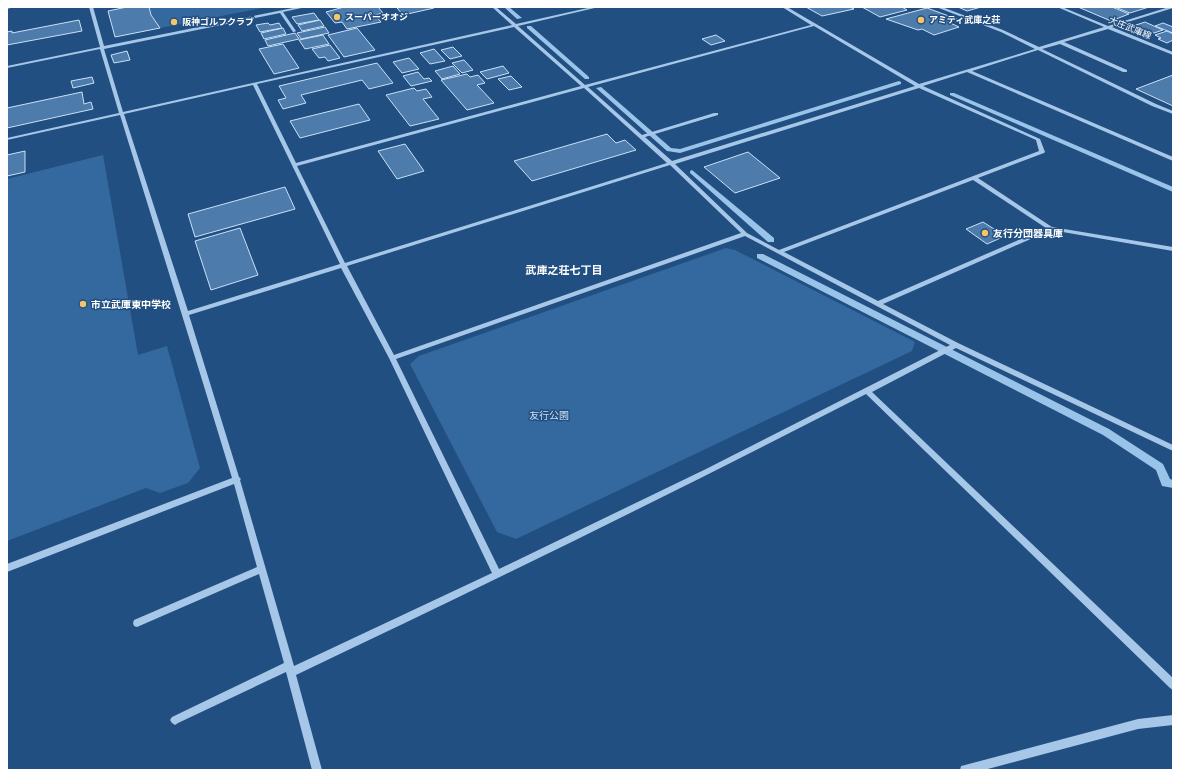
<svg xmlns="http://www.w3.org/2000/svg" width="1180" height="777" font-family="Raleway,'Noto Sans JP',sans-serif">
<rect width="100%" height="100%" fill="#214f81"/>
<!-- green -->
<path fill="#34699f" d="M149 7H267L160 28 151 15Z
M103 155 138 355 167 346 200 468 188 483 160 493 146 488 7 541V179Z
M726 248 735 250 915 342 912 351 516 539 497 532 410 364 419 356Z"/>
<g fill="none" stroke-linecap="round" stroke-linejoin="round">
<!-- stream -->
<path fill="#9ac3e9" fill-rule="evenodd" d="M504 7H509L522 18 517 19Z
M527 26H531L589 77V79H585L527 28Z
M899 81 901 82V84L680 153 667 151 596 88 601 87 671 148 680 149Z
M950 93H954L1173 187V192L950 95Z
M692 170 774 238V242H768L690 173V171Z
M757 254H763L1109 429 1163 464 1170 479 1173 480V488L1162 486 1156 470 1103 435 757 258Z"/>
</g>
<!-- building -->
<path fill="#4d7bac" stroke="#cae0f6" d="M149 7 151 15 160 28 115 37 108 11 127 7Z
M344 7H378L383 13 375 15 381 22 347 29 342 22 335 23 326 12Z
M403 7H433L434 8 403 15 397 8Z
M806 7H850L854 9 822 16Z
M862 7H902L907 10 880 17Z
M958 7H981L967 11Z
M1078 7H1112L1129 14 1111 21Z
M1115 7H1149L1130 13Z
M927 8 957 19 948 22 959 27 934 35 922 29 918 30 886 19Z
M314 13 319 20 297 24 292 17Z
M79 20 82 31 7 45V32L12 31V33Z
M320 20 324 26 302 31 298 25Z
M1145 22 1163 30 1154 33 1150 31 1144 33 1130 27Z
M268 23 270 25 279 23 282 28 260 32 256 25Z
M1163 23 1173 27V33L1155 26Z
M325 27 329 33 301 39 297 33Z
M283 28 286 34 264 39 261 33Z
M357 28 375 50 344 57 328 35Z
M1167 31 1173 34V40L1167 43 1158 39 1161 38 1155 35Z
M295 33 299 39 268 46 265 40Z
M323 35 329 44 305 49 299 40Z
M716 35 725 41 711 45 702 39Z
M283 44 299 68 274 74 259 49Z
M330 45 340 58 328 61 325 57 319 58 312 49Z
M453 47 462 56 450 59 441 50Z
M434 49 445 61 430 64 420 53Z
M127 51 130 60 114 63 111 55Z
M409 58 419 69 402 73 393 62Z
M464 60 473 70 462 73 452 63Z
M377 63 393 83 369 89 362 80 301 95 306 103 283 109 278 100 286 98 279 86Z
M453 66 460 74 442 79 435 71Z
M503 66 509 73 487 79 480 72Z
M418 72 424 79 429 78 432 81 411 86 403 76Z
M467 74 470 77 478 75 485 83 477 85 494 103 467 110 441 80Z
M1173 75V106L1136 89Z
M511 76 522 87 509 90 498 79Z
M92 77 94 83 73 88 71 81Z
M414 88 417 91 426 89 432 97 423 99 439 119 410 126 386 95Z
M82 92 84 104 91 102 93 109 7 128V108Z
M359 104 370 120 300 138 290 121Z
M607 134 616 143 625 140 636 150 532 181 514 161Z
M405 144 424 171 397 179 378 151Z
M25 151V172L7 176V155Z
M748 152 780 178 735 193 704 167Z
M285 187 295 209 195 237 188 214Z
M983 222 1005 236 987 244 966 229Z
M240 228 258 275 211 290 195 241Z"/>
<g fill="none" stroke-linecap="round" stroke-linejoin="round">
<!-- minor -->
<path fill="#a6c7e8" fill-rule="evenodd" d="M7 7H14L7 9Z
M89 7H93L104 46 298 7H306L283 12 296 31 294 32H293L280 13 104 49 123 112 512 25 492 7H496L516 24 592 7H599L518 26 585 85 811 25 782 7H787L919 84 1035 49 1001 32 936 7H942L1003 30 1039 47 1104 27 1057 7H1062L1108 26 1169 7H1173V8L1112 27 1173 52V55L1108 29 1064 42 1127 70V72H1123L1060 44 1042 49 1156 104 1173 111V114L1152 106 1038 50 972 71 1173 157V161L967 72 923 86 1040 139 1045 152 1044 153 978 178 1052 227 1173 247V251L1051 230 883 304 958 343 1173 445V451L956 348 872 392 1173 678V690L1170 688 866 394C677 491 488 584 296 675L322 770H312L286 672 178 723 175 725 172 723 170 720 172 717 284 663 259 574 137 627 134 626 133 623 134 620 257 567 234 484 7 572V564L232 478 199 370 120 115 7 140V138L119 113 100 49 7 68V66L100 47ZM814 26 915 86 672 161 645 137 718 115V113H714L642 135 588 87ZM514 27 581 86 296 163 257 84ZM253 85 340 264 188 311 124 114ZM584 88 667 163 345 263 297 166ZM919 88 1036 140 1039 151 779 250 747 233 675 164ZM670 165 741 233 394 355 347 266ZM973 180 1046 228 878 301 784 252ZM745 236 950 345 706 469 499 569 396 359ZM341 268 389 358 492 573 294 666 240 480 241 479 239 477 189 315Z
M1173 715V725L1138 729 984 770H960L961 766 965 765 1138 719Z"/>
</g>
<!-- markers -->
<g fill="#f5c567" stroke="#214f81" stroke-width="1.5">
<circle cx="337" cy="17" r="4"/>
<circle cx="921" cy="20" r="4"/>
<circle cx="174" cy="22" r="4"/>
<circle cx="985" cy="233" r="4"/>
<circle cx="83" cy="304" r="4"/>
</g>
<g text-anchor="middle" stroke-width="3" stroke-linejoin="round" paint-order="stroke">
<!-- far-poi labels -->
<g font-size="9" font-weight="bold" fill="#fff" stroke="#214f81" text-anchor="start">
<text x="345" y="20">スーパーオオジ</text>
<text x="929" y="23">アミティ武庫之荘</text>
<text x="182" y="25">阪神ゴルフクラブ</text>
</g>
<!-- far-street labels -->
<g font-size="9" fill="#fff" stroke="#214f81">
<text transform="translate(1130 28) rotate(22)" y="3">大庄武庫線</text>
</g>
<!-- poi labels -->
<g font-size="10" font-weight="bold" fill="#fff" stroke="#214f81" text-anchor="start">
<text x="993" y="237">友行分団器具庫</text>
<text x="91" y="308">市立武庫東中学校</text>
</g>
<!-- park labels -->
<g font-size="10" fill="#cae0f6" stroke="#214f81">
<text x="549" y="419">友行公園</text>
</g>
<!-- neighbourhood labels -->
<g font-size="11" font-weight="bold" fill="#fff" stroke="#214f81">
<text x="564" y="274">武庫之荘七丁目</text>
</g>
</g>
<!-- border -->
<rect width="1180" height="777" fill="none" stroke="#ffffff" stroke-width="16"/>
</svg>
